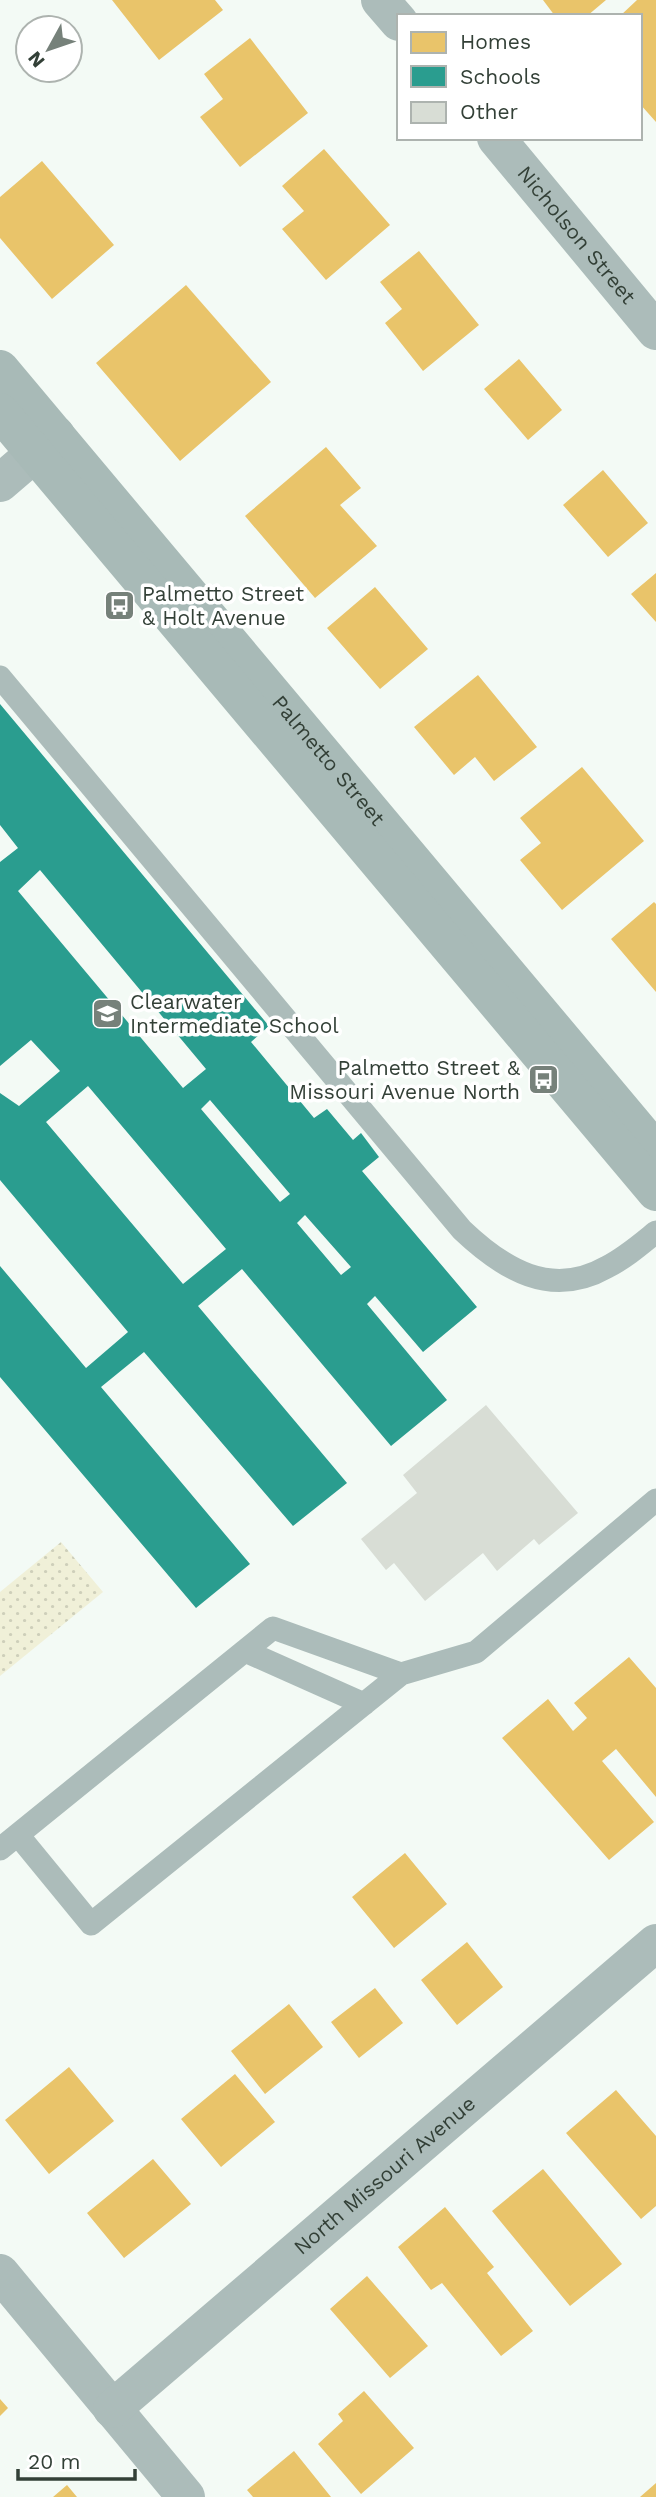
<svg xmlns="http://www.w3.org/2000/svg" width="656" height="2497" font-family="'Work Sans',sans-serif">
<defs>
<pattern id="grass-dots" width="8" height="8" patternUnits="userSpaceOnUse" patternTransform="scale(1.75)"><rect width="8" height="8" fill="#f0f0d8"/><path d="M2 2h.1M6 6h.1" fill="none" stroke="#cecfba" stroke-width="1.8" stroke-linecap="round"/></pattern>
</defs>
<rect width="100%" height="100%" fill="#f3faf5"/>
<!-- grass -->
<path fill="url(#grass-dots)" d="M61 1542 103 1592 0 1676V1592Z"/>
<!-- homes -->
<path fill="#e9c46a" d="M112 0H215L223 10 159 60Z
M543 0H606L587 16H555Z
M637 0H656V122L640 104V16H620Z
M250 38 308 113 240 167 200 117 223 99 204 74Z
M324 149 390 225 326 280 282 229 304 211 282 186Z
M42 161 114 245 52 299 0 238V197Z
M419 251 479 325 423 371 385 323 402 309 380 282Z
M186 285 271 382 180 461 96 363Z
M519 359 562 410 528 440 484 389Z
M326 447 361 488 340 505 377 546 315 598 245 516Z
M603 470 648 523 608 557 563 505Z
M656 573V622L631 594Z
M375 587 428 649 380 689 327 628Z
M478 675 537 747 494 781 475 757 454 775 414 727Z
M582 767 644 841 562 910 520 860 541 843 520 818Z
M654 902 656 904V992L611 939Z
M629 1657 656 1688V1797L616 1749 602 1761 654 1822 609 1860 502 1738 548 1699 573 1731 587 1718 574 1703Z
M405 1853 447 1904 394 1948 352 1897Z
M467 1942 503 1987 457 2025 421 1980Z
M375 1988 403 2023 359 2058 331 2022Z
M289 2004 323 2047 265 2094 231 2051Z
M69 2067 114 2121 49 2174 5 2120Z
M235 2074 275 2122 221 2167 181 2119Z
M616 2090 656 2136V2206L641 2219 566 2133Z
M153 2159 191 2204 124 2258 87 2213Z
M543 2169 622 2264 570 2306 492 2211Z
M445 2207 494 2267 487 2273 533 2331 501 2356 442 2283 431 2290 398 2247Z
M367 2276 428 2346 390 2378 330 2309Z
M364 2391 414 2448 361 2494 318 2444 343 2421 338 2414Z
M0 2399 8 2408 0 2416Z
M294 2451 331 2497H253L247 2490Z
M656 2483V2497H640Z
M67 2485 77 2497H53Z"/>
<!-- schools -->
<path fill="#2a9d8f" fill-rule="evenodd" d="M0 704 269 1026 251 1042 314 1118 327 1109 353 1140 361 1133 379 1157 362 1171 477 1307 423 1352 375 1296 367 1304 447 1400 391 1446 242 1269 198 1306 347 1483 293 1526 144 1352 101 1387 250 1564 196 1608 0 1377V1266L86 1368 128 1332 0 1180V1093L19 1106 60 1071 31 1040 0 1066V862L18 848 0 825ZM40 870 206 1069 183 1088 18 891ZM88 1086 226 1249 183 1284 46 1122ZM210 1100 290 1194 280 1202 201 1109ZM305 1215 351 1267 341 1275 297 1223Z"/>
<!-- building -->
<path fill="#d8ddd5" d="M486 1405 578 1513 539 1545 534 1539 497 1571 483 1553 425 1601 394 1563 386 1570 361 1539 417 1493 403 1475Z"/>
<g fill="none" stroke-linecap="round" stroke-linejoin="round">
<!-- lane -->
<path stroke="#acbcba" stroke-width="23" d="M0 677 462 1230C503 1269 551 1299 607 1267 625 1258 640 1245 656 1232
M245 1651 364 1704
M18 1835 91 1924 401 1674 476 1652 656 1500
M0 1849 273 1628 401 1674"/>
<!-- street -->
<g stroke="#acbcba" stroke-width="38">
<path d="M380 0 399 22"/>
<path id="s1" d="M496 138 656 331"/>
<path d="M0 483 56 435"/>
<path d="M0 2273 186 2497"/>
<path id="s2" d="M112 2409 656 1943"/>
</g>
<!-- secondary -->
<g stroke="#a8bab7" stroke-width="38">
<path id="s3" d="M0 369 656 1151"/>
<path d="M0 412 656 1192"/>
</g>
</g>
<!-- icons -->
<defs>
<symbol id="bus-square" viewBox="-11 -11 22 22"><rect x="-9" y="-9" width="18" height="18" rx="4" fill="#76817a" stroke="#fff"/><path d="M-5-6H5V4H4V6H2V4H-2V6H-4V4H-5ZM-3.5-4V0h7V-4ZM-3.5 1.2v1.5H-2V1.2ZM2 1.2v1.5H3.5V1.2Z" fill="#fff"/></symbol>
<symbol id="school-square" viewBox="-11 -11 22 22"><rect x="-9" y="-9" width="18" height="18" rx="4" fill="#76817a" stroke="#fff"/><path d="M0-5L7-2L0 1L-7-2ZM-4 1L0 2.5L4 1V4Q0 6-4 4Z" fill="#fff"/></symbol>
</defs>
<g fill-rule="evenodd">
<use href="#bus-square" x="102" y="588" width="35" height="35"/>
<use href="#school-square" x="90" y="996" width="35" height="35"/>
<use href="#bus-square" x="526" y="1062" width="35" height="35"/>
</g>
<g text-anchor="middle" stroke-width="7" stroke-linejoin="round" paint-order="stroke">
<!-- street labels -->
<g font-size="21" fill="#334037" stroke="#fff">
<text dy="7" stroke="none"><textPath href="#s1" startOffset="126">Nicholson Street</textPath></text>
<text dy="7" stroke="none"><textPath href="#s3" startOffset="511">Palmetto Street</textPath></text>
<text dy="7" stroke="none"><textPath href="#s2" startOffset="359">North Missouri Avenue</textPath></text>
</g>
<!-- poi labels -->
<g font-size="21" fill="#334037" stroke="#fff" text-anchor="start">
<text x="142" y="601">Palmetto Street<tspan x="142" dy="24">&amp; Holt Avenue</tspan></text>
<text x="130" y="1009">Clearwater<tspan x="130" dy="24">Intermediate School</tspan></text>
<text x="520" y="1075" text-anchor="end">Palmetto Street &amp;<tspan x="520" dy="24">Missouri Avenue North</tspan></text>
</g>
</g>
<!-- legend -->
<rect x="397" y="14" width="245" height="126" fill="#ffffff" stroke="#adb3af" stroke-width="2"/>
<rect x="411" y="32" width="35" height="21" fill="#e9c46a" stroke="#adb3af" stroke-width="2"/>
<text x="460" y="49" font-size="21" fill="#334037">Homes</text>
<rect x="411" y="66" width="35" height="21" fill="#2a9d8f" stroke="#adb3af" stroke-width="2"/>
<text x="460" y="84" font-size="21" fill="#334037">Schools</text>
<rect x="411" y="102" width="35" height="21" fill="#d8ddd5" stroke="#adb3af" stroke-width="2"/>
<text x="460" y="119" font-size="21" fill="#334037">Other</text>
<!-- north arrow -->
<g transform="translate(49 49) rotate(230)"><circle r="33" fill="#ffffff" stroke="#adb3af" stroke-width="2"/>
<path d="M0-5L12 26L0 18L-12 26Z" fill="#76817a"/>
<text y="-10" font-size="19" font-weight="bold" text-anchor="middle" fill="#334037">N</text>
</g>
<!-- scale -->
<path d="M18 2469v10h117v-10" fill="none" stroke="#334037" stroke-width="3.5"/>
<text x="28" y="2469" font-size="21" fill="#334037" stroke="#ffffff" stroke-width="5" paint-order="stroke">20 m</text>
</svg>
